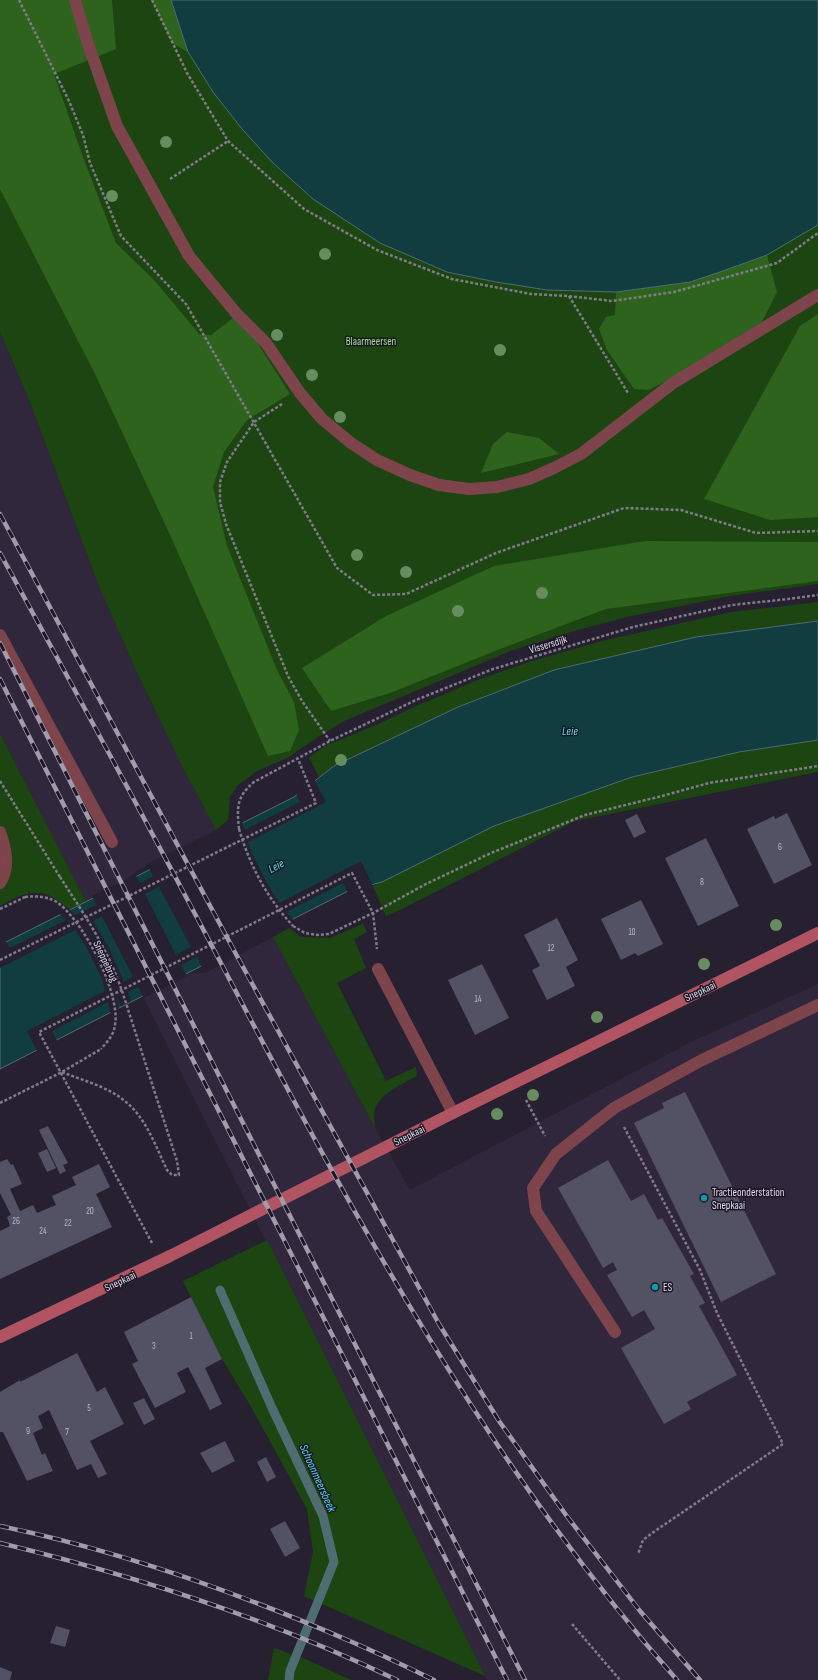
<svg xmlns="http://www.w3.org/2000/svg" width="818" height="1680" font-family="'Sofia Sans Condensed',sans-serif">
<rect width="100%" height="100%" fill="#262031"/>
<!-- built -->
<path fill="#30273d" d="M0 332 29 400 98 584 139 677 184 770 216 830 147 864 122 883 86 902 0 733Z
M273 937 375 1128 410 1190 691 1042 818 984V1680H487L143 997 186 974 205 973Z"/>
<!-- green -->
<path fill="#1d4511" d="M0 0H818V584L730 596 627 617 574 631 513 650 344 721 312 741 287 758 257 771 237 786 230 797 228 820 216 830 184 770 139 677 98 584 29 400 0 332Z
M818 602V621L696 637 554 670 458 707 334 766 319 777 309 757 327 745 376 725 414 707 480 679 529 662 602 641 731 612Z
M0 733 86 902 70 909C63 906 58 900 52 897 34 887 16 897 0 906Z
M818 740V772L575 821 400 910 386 916 373 886 494 826 632 777 739 752Z
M363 924 367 932 354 939 366 968 337 983 386 1081 416 1067 417 1076C402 1084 382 1092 375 1109 373 1114 375 1123 375 1128L273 937 289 928 301 937 330 938Z
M267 1240 485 1676 304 1596 313 1552 307 1509 250 1405 222 1359 183 1281Z
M274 1648 305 1659 351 1680H268Z"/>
<!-- forest -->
<path fill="#2d631c" d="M0 0H112L116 49 54 74 83 157 116 243 155 281 199 334 211 335 233 318 255 339 290 394 247 420 224 452 213 487 227 546 277 670 294 702 299 730 290 751 268 756 171 537 95 374 0 189Z
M152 0H171L188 52 172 43Z
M767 255 777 292 762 322 672 378 649 390 634 389 607 350 599 329 606 317 615 315 616 292 690 282Z
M818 314V517L770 520 704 499 800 326Z
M507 432 539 438 559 454 481 473 493 444Z
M645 541 818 542V581L606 609 495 651 390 693 331 711 302 668 386 616 494 566Z"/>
<!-- water -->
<path fill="#113d41" stroke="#4e6c72" d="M171 0H818V225L767 255 720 272 690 282 616 292 547 290 496 282 447 272 380 243 313 199 273 163 242 129 213 92 188 52Z
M818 621V740L739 752 632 777 494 826 382 882 348 891 0 1069V945L294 797 334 766 458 707 554 670 696 637Z"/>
<!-- pier -->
<path fill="#262031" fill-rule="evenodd" d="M314 779 326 802 248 842 252 854 267 883 279 903 361 861 373 886 348 893 343 883 286 912 294 921 202 968 197 957 181 965 187 976 144 998 138 987 128 992 131 1001 121 1006 117 998 119 1011 111 1015 108 1002 52 1031 58 1043 38 1053 27 1031 105 991 102 979 87 948 75 930 0 968V943L5 940 10 948 66 920 59 913 68 908 75 915 96 905 92 896 121 882 135 874 140 883 153 876 149 868 242 820 244 830 300 802 296 793ZM159 887 191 947 176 955 145 894ZM102 916 133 977 124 982 109 948 93 921Z"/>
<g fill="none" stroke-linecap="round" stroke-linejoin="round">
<!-- stream -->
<path stroke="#4e6c72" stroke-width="9" d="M220 1290 272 1408 323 1516 334 1562 290 1671 289 1680"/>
</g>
<!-- building -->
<path fill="#535164" d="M787 813 812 865 774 884 747 829 774 816 775 819Z
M637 814 646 832 634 838 625 820Z
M706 838 739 906 698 926 665 858Z
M641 900 663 944 638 956 635 953 621 960 601 919Z
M557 918 578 960 566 967 575 986 547 1000 532 970 540 966 524 935Z
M482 964 509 1018 475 1035 448 980Z
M685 1092 776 1274 721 1302 634 1123 664 1108 662 1103Z
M48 1126 68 1163 63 1165 66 1171 60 1174 39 1130Z
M47 1149 56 1168 47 1172 38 1153Z
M7 1159 11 1165 13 1164 22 1184 10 1189 20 1211 33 1205 37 1213 56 1205 52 1196 76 1185 72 1177 99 1164 110 1187 96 1194 112 1227 0 1279V1231L10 1226 7 1217 11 1215 0 1193V1162Z
M608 1160 631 1201 644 1194 658 1220 662 1218 694 1274 690 1276 705 1303 699 1306 737 1375 687 1402 691 1409 664 1424 621 1348 655 1329 644 1310 632 1317 607 1275 617 1270 613 1262 603 1268 558 1188Z
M191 1297 222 1359 205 1368 222 1404 210 1410 188 1367 177 1373 186 1392 155 1408 132 1364 138 1361 124 1332Z
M77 1353 97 1392 105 1387 124 1424 90 1441 107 1474 98 1478 91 1464 77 1470 49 1410 38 1416 43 1428 33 1433 42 1455 45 1453 53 1471 27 1481 3 1432H0V1392L20 1380V1382Z
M144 1398 155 1419 144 1425 133 1403Z
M225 1441 235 1461 212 1473 200 1453Z
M266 1457 276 1477 267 1482 257 1462Z
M285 1521 300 1548 285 1557 270 1529Z
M56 1626 70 1630 65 1647 50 1643Z
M0 1667 12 1672 10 1680H0Z"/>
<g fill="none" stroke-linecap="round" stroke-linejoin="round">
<!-- path -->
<path stroke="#807b8a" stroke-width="2.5" stroke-dasharray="3 2" stroke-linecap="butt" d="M19 0 69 101 83 135 90 163 121 236 186 304 337 568 373 595 406 594 496 553 624 508 681 510 756 533 818 531
M152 0 187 73 228 141 304 209 377 250 452 279 531 294 568 296 612 301 674 292 777 263 818 233
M170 179 228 141
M569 296 628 393
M282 404 254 422 227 462 220 482V502L226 524 288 676 302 701 330 741
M0 781 60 877
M239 829C237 808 236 797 254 782L330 741 416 700 493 669 633 627 682 616 732 605 788 599 818 595
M0 909 25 897
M293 926 305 933 317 935 329 934 373 913 426 884 491 853 585 815 662 796 709 783 818 766
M0 960 316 803 298 759
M62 1072C84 1081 109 1087 126 1102 146 1118 156 1147 167 1170L172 1175H179L177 1161 134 1028
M526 1100 545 1136
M0 1103 62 1072 101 1049
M624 1127 700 1270 717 1313 783 1444 655 1531 643 1540 638 1554
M152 1243 39 1032 352 873 373 913 377 949
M572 1624 620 1680"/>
<!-- lane -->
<path stroke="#7e444b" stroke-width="12" d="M0 635 112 842
M378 969 453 1113
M615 1332 536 1211 533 1188 556 1154 614 1108 702 1060 818 1005"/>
<!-- street -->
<path stroke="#7e444b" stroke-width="12" d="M75 0 87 41 117 126 189 256 236 313 266 343 300 393 322 419 351 443 377 460 410 475 439 485 469 489 497 487 529 479 554 468 581 454 673 383 818 295
M0 832C6 848 10 868 0 883"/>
<!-- secondary -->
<path stroke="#b05461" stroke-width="12" d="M0 1337 170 1256 453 1113 818 933"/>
<defs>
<path id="rail" d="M0 514 237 956 439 1324 499 1421 566 1515 640 1611 700 1680
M0 553C75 690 150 828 223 967 354 1217 489 1467 677 1680
M0 643 525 1680
M0 679 507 1680
M0 1526C121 1551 239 1593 352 1642 380 1654 407 1667 434 1680
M0 1543C136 1576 270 1619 397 1680"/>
</defs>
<!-- rail casing -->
<use href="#rail" stroke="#a09ca9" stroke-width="4.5"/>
<!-- rail -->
<use href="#rail" stroke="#1c1627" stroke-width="3" stroke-dasharray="9" stroke-linecap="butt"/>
<!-- path-bridge -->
<path stroke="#807b8a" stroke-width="2.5" stroke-dasharray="3 2" stroke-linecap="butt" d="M239 829C250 866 267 898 293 926
M60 877C80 908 102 940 116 975 123 992 128 1010 134 1028
M25 897C36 896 45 896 55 901 82 917 121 994 115 1025 114 1035 107 1042 101 1049"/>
</g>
<!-- trees -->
<g fill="#668c5f">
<circle cx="166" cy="142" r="6"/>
<circle cx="112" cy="196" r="6"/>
<circle cx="325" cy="254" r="6"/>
<circle cx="277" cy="335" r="6"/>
<circle cx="500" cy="350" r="6"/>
<circle cx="312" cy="375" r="6"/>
<circle cx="340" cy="417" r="6"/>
<circle cx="357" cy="555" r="6"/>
<circle cx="406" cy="572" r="6"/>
<circle cx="542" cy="593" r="6"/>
<circle cx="458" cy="611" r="6"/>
<circle cx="341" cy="760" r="6"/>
<circle cx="776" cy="925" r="6"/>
<circle cx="704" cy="964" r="6"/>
<circle cx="597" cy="1017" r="6"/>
<circle cx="533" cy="1095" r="6"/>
<circle cx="497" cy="1114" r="6"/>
</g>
<!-- markers -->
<g fill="#0f9aa8" stroke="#1c1627" stroke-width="1.5">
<circle cx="704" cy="1198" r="4"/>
<circle cx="655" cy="1287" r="4"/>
</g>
<g text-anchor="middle" stroke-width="3" stroke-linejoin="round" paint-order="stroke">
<!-- number labels -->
<g font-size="9" fill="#bbb8c6">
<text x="780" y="850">6</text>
<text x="702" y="885">8</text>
<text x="632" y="935">10</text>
<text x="551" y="951">12</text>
<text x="478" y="1002">14</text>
<text x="90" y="1214">20</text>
<text x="16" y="1224">26</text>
<text x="68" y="1226">22</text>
<text x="43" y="1234">24</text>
<text x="191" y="1339">1</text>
<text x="154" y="1349">3</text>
<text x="89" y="1411">5</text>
<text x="28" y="1434">9</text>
<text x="67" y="1435">7</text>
</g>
<!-- park labels -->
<g font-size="11" fill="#9ae585" stroke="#1c1627">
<text x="371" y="345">Blaarmeersen</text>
</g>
<!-- street labels -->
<g font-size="11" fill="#dedae6" stroke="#1c1627">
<text transform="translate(548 644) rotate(-17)" y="4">Vissersdijk</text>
<text transform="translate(106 961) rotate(65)" y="4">Sneppebrug</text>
<text transform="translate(700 991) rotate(-26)" y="4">Snepkaai</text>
<text transform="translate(409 1135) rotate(-27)" y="4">Snepkaai</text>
<text transform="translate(120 1281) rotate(-26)" y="4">Snepkaai</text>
</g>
<!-- poi labels -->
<g font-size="11" fill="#dedae6" stroke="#1c1627" text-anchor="start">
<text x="712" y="1196">Tractieonderstation<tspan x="712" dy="13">Snepkaai</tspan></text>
<text x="663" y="1291">ES</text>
</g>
<!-- water labels -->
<g font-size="12" font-style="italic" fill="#52dde8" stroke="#1c1627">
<text x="570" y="735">Leie</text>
<text transform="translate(276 866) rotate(-28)" y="4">Leie</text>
<text transform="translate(318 1478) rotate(66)" y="4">Schoonmeersbeek</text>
</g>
</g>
</svg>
